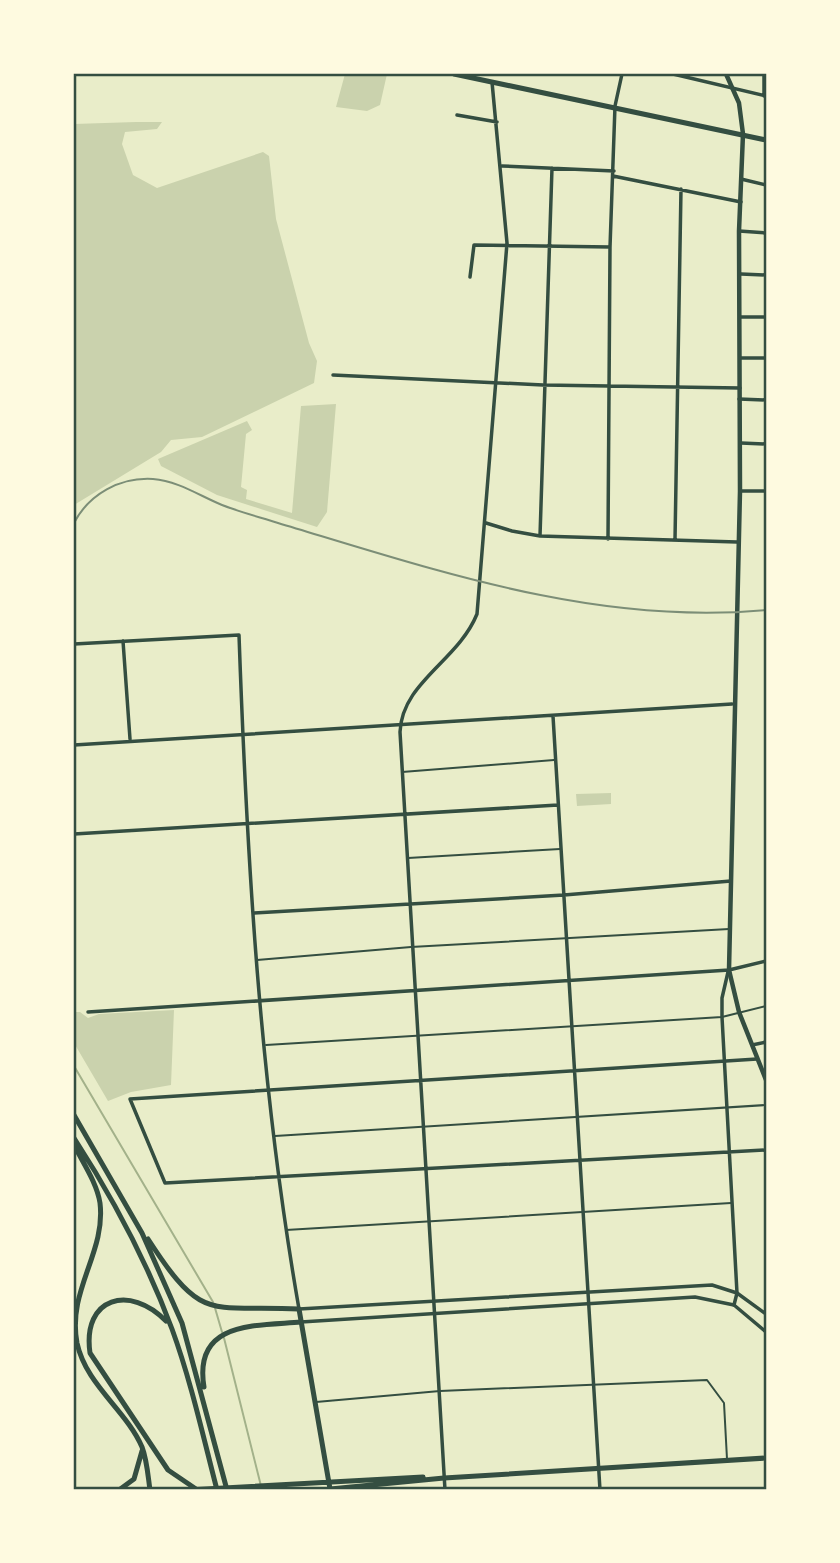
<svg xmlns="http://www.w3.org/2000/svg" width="840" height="1563" font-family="'Sofia Sans Condensed',sans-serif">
<rect width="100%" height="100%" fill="#e9edc9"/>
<!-- green -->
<path fill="#cad2ad" d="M345 74H387L380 105 367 111 336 107Z
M136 122H162L157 129 125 132 122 144 133 175 157 188 263 152 269 156 276 219 309 343 317 361 314 383 202 437 171 440 161 452 74 505V124Z
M336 404 327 512 317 527 217 495 161 466 158 459 247 421 252 430 246 434 241 487 247 490 246 499 292 513 301 406Z
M611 793V804L577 806 576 794Z
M174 1010 171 1085 131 1092 108 1101 74 1043V1012H80L88 1018 99 1014Z"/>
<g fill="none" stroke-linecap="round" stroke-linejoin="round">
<!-- stream -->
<path stroke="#a3b18a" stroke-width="2" d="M74 1066 213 1302
M215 1308 222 1332
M224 1338 262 1490"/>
<!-- service -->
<path stroke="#344e41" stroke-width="2" d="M402 772 554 760
M408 858 560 849
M257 960 411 947 729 929
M266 1045 722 1017 766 1006
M275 1136 766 1105
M286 1230 731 1203
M316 1402 440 1391 707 1380 724 1403 727 1459"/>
<!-- minor -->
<path stroke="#344e41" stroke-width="3.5" d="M673 74 766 96
M764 74V96
M457 115 497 122
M502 166 614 171
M613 176 741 202
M741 179 766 185
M739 231 766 233
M741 274 766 275
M470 277 474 245 610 247
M741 317H766
M740 358H766
M333 375 543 385 740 388
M739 399 766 400
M741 443 766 444
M741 491H766
M486 523 512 531 540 536 737 542
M540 536 552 168
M608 539 610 247 615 106 622 74
M675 540 681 189
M123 641 130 739
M74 644 239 635C247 861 260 1086 299 1309
M553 716 600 1490
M74 745 732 704
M74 834 558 805
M254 913 564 895 731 881
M728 972 722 998V1017L737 1293 734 1305
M88 1012 729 970 766 961
M752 1045 766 1042
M757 1059 130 1099 165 1183 766 1150
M445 1490 400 732C402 682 458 661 477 614L507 243 492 82"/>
<!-- tertiary -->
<path stroke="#344e41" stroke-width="3.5" d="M299 1309 712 1285 737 1293 766 1314
M301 1322 695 1297 734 1305 766 1332"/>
<!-- secondary -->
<path stroke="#344e41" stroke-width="4.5" d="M726 74 739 103 743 134 739 231 740 491 729 970 739 1012 766 1080"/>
<!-- primary -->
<path stroke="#344e41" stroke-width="5" d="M454 74 766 140
M299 1309 330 1489
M187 1490 423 1477
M320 1490 444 1478 766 1458"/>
<!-- motorway -->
<path stroke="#344e41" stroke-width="5" d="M74 1115 142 1233 182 1323 227 1490
M74 1138C113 1198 147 1262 172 1329 191 1381 203 1436 217 1490
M74 1145C83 1163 97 1183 100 1203 106 1253 67 1290 77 1343 86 1385 126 1410 142 1447 147 1460 148 1476 150 1490
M148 1239C203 1324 208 1305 299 1309
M166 1321C130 1284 82 1297 90 1353L168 1470 196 1489
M204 1387C193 1321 255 1326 301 1322
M119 1490 134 1479 142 1451"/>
<!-- rail -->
<path stroke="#7c8e77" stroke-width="2" d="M74 523C89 494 120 477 153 479 178 481 200 496 222 505 240 512 259 517 278 523 438 571 597 626 766 610"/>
</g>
<!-- border -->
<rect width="840" height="1563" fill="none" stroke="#fefae0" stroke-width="150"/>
<rect x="75" y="75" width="690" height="1413" fill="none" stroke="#344e41" stroke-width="2.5"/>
</svg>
